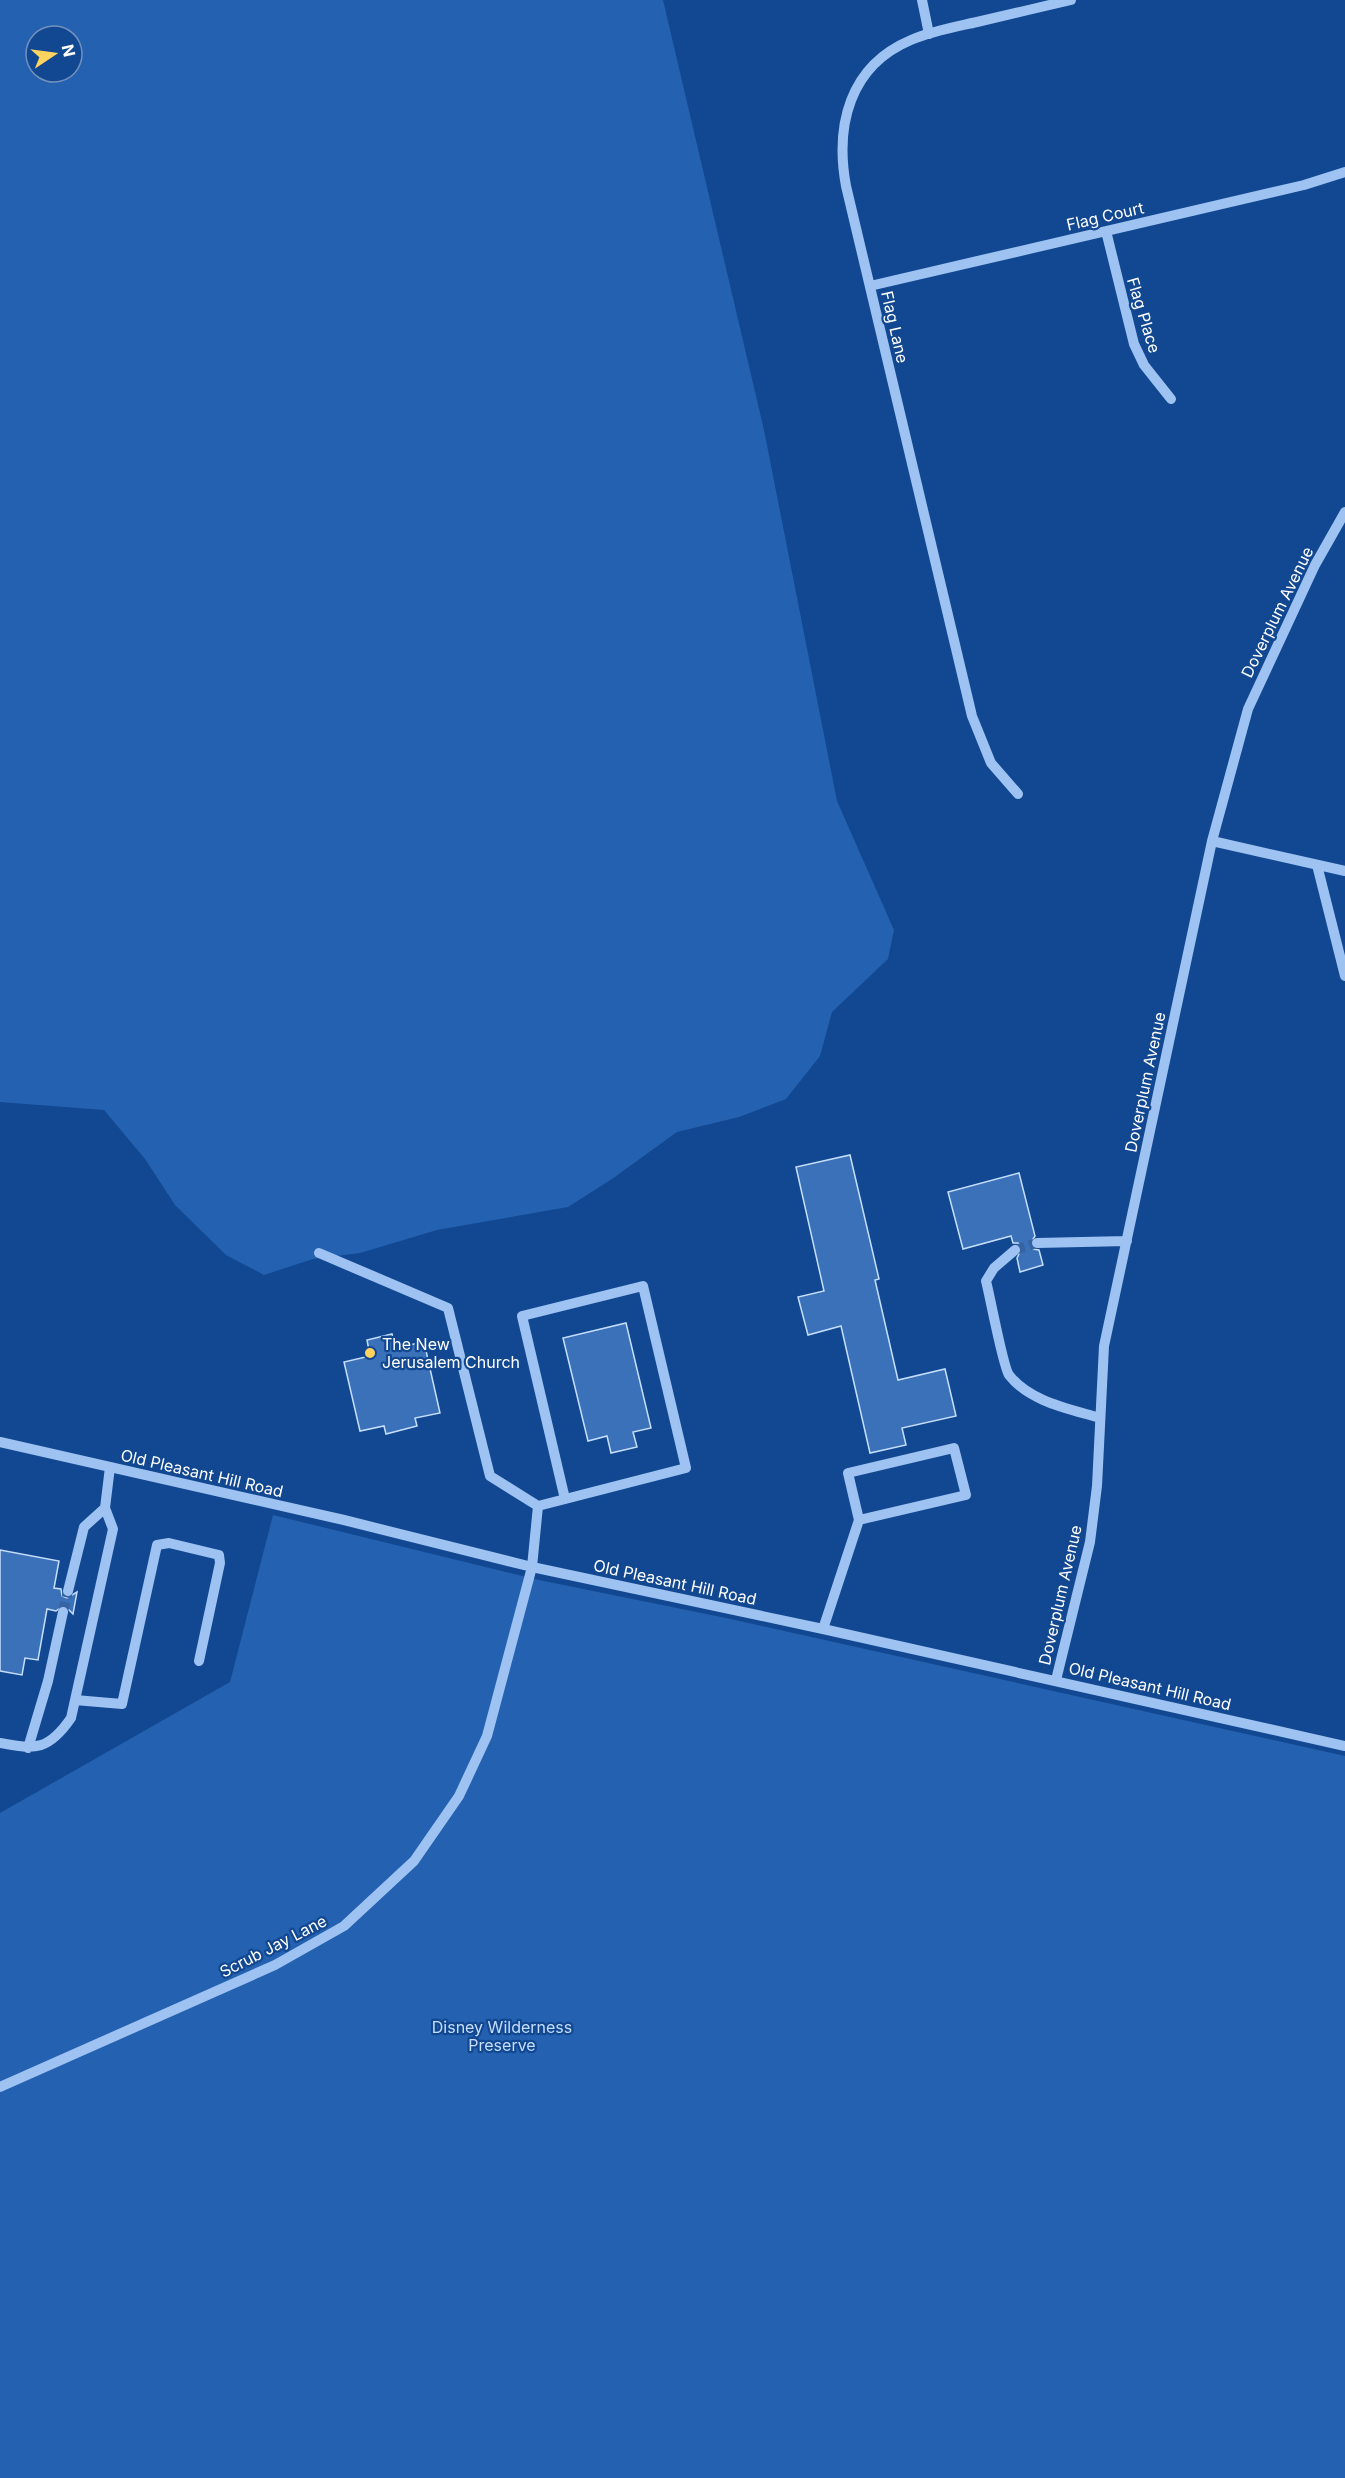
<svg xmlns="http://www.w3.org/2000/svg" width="1345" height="2478" font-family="Inter,sans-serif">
<rect width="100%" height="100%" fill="#124891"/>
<!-- green -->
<path fill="#2461b0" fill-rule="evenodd" d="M0 0H663L764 430 837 801 894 930 888 959 832 1012 820 1056 786 1099 739 1117 677 1132 612 1179 568 1207 437 1230 360 1253 313 1259 264 1275 226 1255 175 1205 145 1159 104 1110 0 1102ZM36 36H72V72H36Z
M273 1515 539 1580 726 1618 1345 1756V2478H0V1813L230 1682Z"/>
<!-- building -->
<path fill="#3b71b9" stroke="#c6defd" stroke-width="1.5" d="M850 1155 879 1279 875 1280 898 1380 945 1369 956 1416 902 1428 906 1445 870 1453 841 1326 808 1335 798 1297 824 1291 796 1167Z
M1019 1173 1035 1236 1030 1244 1033 1249 1039 1250 1043 1265 1020 1272 1017 1258 1022 1248 1018 1243H1013L1011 1236 963 1249 948 1192Z
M626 1323 651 1428 633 1432 637 1447 611 1453 607 1436 588 1441 563 1338Z
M392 1334 395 1348 424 1342 440 1413 415 1418 417 1426 386 1434 384 1426 360 1431 344 1362 370 1356 367 1340Z
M0 1550 59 1561 54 1588 61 1589 62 1596 67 1598 77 1592 73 1614 64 1605 56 1611 47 1609 38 1660 25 1658 22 1675 0 1671Z"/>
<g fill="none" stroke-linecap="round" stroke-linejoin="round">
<!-- minor-tunnel -->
<path stroke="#3663a2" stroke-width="10" stroke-dasharray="10 5" stroke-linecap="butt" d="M1015 1250 1037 1243
M63 1612 68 1591"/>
<!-- minor -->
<path stroke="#9ec3f2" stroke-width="10" d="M922 0 929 34
M1106 231 1134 344 1144 365 1171 399
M870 286 1304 185 1345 172
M1018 794 991 763 972 716 846 186C835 126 849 66 911 40 932 31 955 27 977 22 1008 15 1040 7 1071 0
M1212 841 1345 871
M1317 865 1345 976
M1037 1243 1127 1241
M1015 1250 994 1268 986 1281C990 1296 1003 1367 1009 1375 1030 1402 1070 1409 1100 1418
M319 1253 448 1308 490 1476 538 1506
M0 1442 344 1520 532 1567 823 1629 1345 1746
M68 1591 84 1527 105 1508
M823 1629 859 1520 848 1473 954 1448 966 1495 859 1520
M1056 1680 1090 1542 1097 1486 1104 1346 1212 841 1248 709 1315 565 1345 512
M75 1700 122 1704 157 1545 169 1543 219 1555 220 1563 199 1661
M0 1743C36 1750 49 1750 71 1718L113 1529 105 1508 110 1467
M28 1748 48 1681 63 1612
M0 2087 275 1965 344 1926 414 1861 459 1796 487 1736 532 1567 538 1506 686 1468 643 1286 522 1316 565 1499"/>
</g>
<!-- markers -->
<circle fill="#ffd35f" stroke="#124891" stroke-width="2" cx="370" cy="1353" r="6"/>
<g text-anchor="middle" stroke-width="4.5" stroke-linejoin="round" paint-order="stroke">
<!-- street labels -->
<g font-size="16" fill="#fff" stroke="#124891">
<text transform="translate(1105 216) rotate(-13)" y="6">Flag Court</text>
<text transform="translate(1144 315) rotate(73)" y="6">Flag Place</text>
<text transform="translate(895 327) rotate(77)" y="6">Flag Lane</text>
<text transform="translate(1277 612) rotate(-64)" y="6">Doverplum Avenue</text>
<text transform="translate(1145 1082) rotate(-78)" y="6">Doverplum Avenue</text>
<text transform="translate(202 1473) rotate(13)" y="6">Old Pleasant Hill Road</text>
<text transform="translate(675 1582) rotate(12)" y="6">Old Pleasant Hill Road</text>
<text transform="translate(1060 1595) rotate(-77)" y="6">Doverplum Avenue</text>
<text transform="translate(1150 1686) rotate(13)" y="6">Old Pleasant Hill Road</text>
<text transform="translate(273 1946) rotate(-27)" y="6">Scrub Jay Lane</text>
</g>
<!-- poi labels -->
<g font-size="16" fill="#fff" stroke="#124891" text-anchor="start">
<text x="382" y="1350">The New<tspan x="382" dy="18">Jerusalem Church</tspan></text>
</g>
<!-- park labels -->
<g font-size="16" fill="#c6defd" stroke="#124891">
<text x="502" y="2033">Disney Wilderness<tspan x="502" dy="18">Preserve</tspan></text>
</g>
</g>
<!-- north arrow -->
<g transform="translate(54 54) rotate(77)"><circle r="28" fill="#124891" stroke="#7191bd" stroke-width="1.5"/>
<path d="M0-4.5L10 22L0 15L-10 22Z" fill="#ffd35f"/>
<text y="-9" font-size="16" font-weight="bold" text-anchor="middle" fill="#ffffff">N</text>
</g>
</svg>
